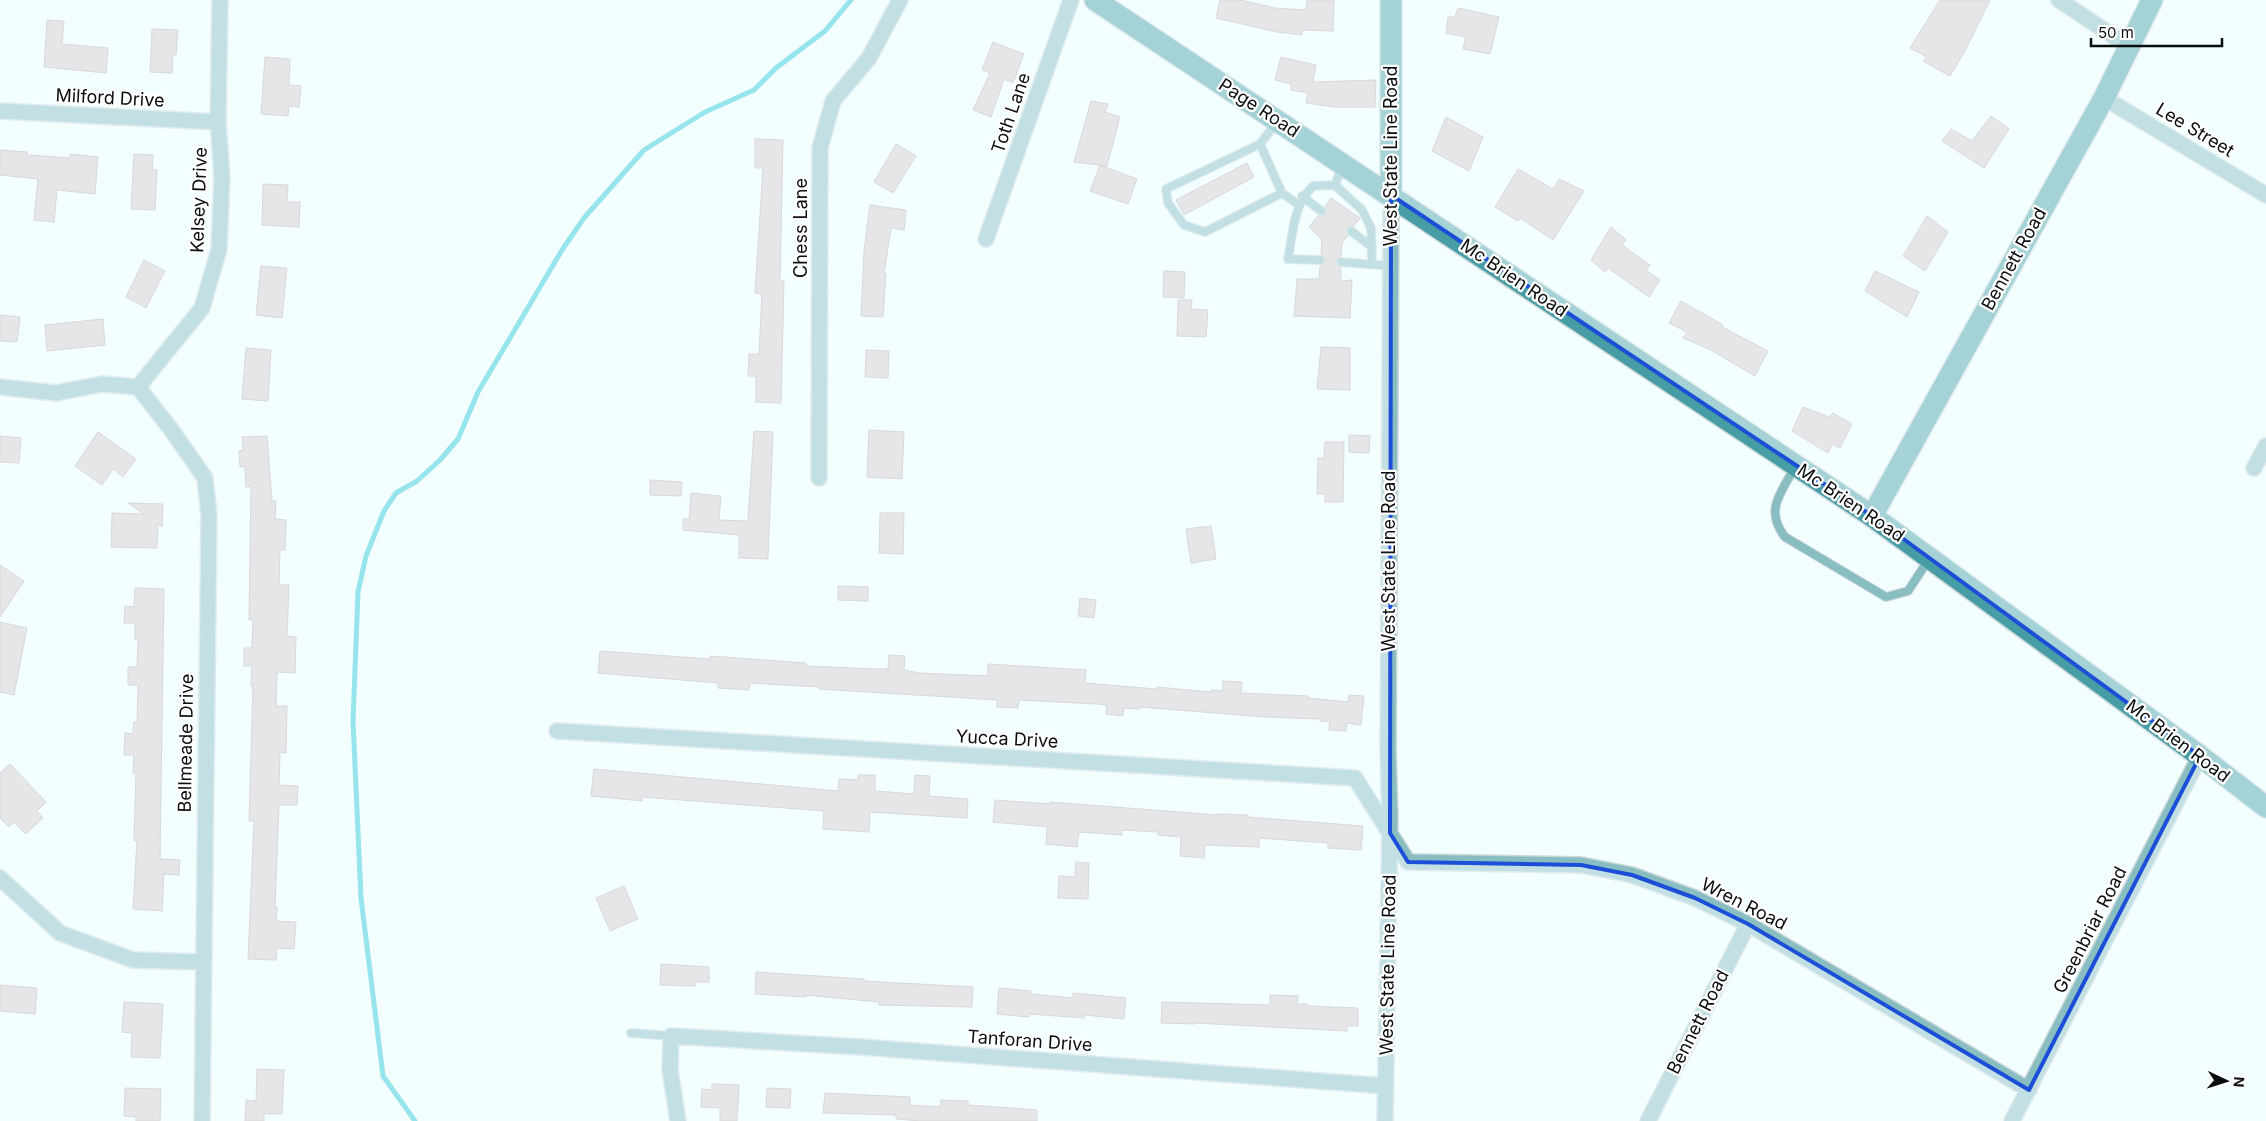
<svg xmlns="http://www.w3.org/2000/svg" width="2266" height="1121" font-family="Inter,sans-serif">
<rect width="100%" height="100%" fill="#f2feff"/>
<g fill="none" stroke-linecap="round" stroke-linejoin="round">
<!-- stream -->
<path stroke="#27c7d4" stroke-width="5" d="M415 1121 383 1076 361 898 353 721 358 592 366 556 384 511 396 493 417 481 440 460 458 439 478 392 562 250 584 218 644 150 705 112 754 90 776 68 825 31 851 0"/>
</g>
<!-- building -->
<path fill="#d7c9cc" stroke="#b7abad" d="M1220 0H1241L1275 8 1306 10 1307 0H1334L1333 31 1302 30V35L1277 32 1216 18Z
M1940 0H1990L1966 49 1950 76 1923 61 1927 57 1910 48Z
M1458 8 1499 17 1490 54 1463 49 1466 37 1446 33 1448 17H1455Z
M47 20 64 21 62 44 108 48 106 73 44 67Z
M152 29 178 30 176 55H173L172 73 150 72Z
M993 42 1024 54 1013 83 1004 79 991 117 973 110 990 73 982 70Z
M265 57 290 59 289 85 301 86 299 107 289 106 288 116 261 114Z
M1281 57 1316 65 1313 82 1376 80 1375 107H1333L1306 103 1308 93 1291 90V84L1275 80Z
M1091 101 1108 104 1105 112 1120 117 1107 166 1074 162Z
M1991 116 2009 129 1984 168 1942 141 1951 129 1972 141Z
M1446 117 1483 137 1469 171 1432 151Z
M755 139 783 140 780 281H784L781 403 756 402V376H748L749 354H759L762 294 755 293 763 168H755Z
M896 144 916 156 893 193 874 182Z
M0 150 27 152V155L70 158V154L98 157 95 194 57 190 54 222 34 220 38 179 0 175Z
M134 154 153 155 152 170H157L155 210 131 209Z
M1247 163 1254 177 1184 215 1176 200Z
M1100 165 1137 179 1128 204 1090 191Z
M1518 169 1553 189 1559 179 1584 191 1553 240 1520 218 1518 221 1495 207Z
M263 184 288 185 287 202H300L299 227 262 225Z
M1331 198 1360 218 1354 226H1349L1346 228 1348 236 1342 243 1341 256 1336 261V265L1341 268V281L1352 280 1350 318 1294 316 1297 279H1319L1320 266 1325 263V257L1321 254 1322 240 1309 227 1318 216H1323L1326 214 1325 207Z
M870 205 906 210 904 230 891 228 884 274H886L883 317 861 316 864 251Z
M1927 216 1948 232 1925 271 1903 256Z
M1611 227 1626 240 1622 245 1650 265 1646 270 1660 280 1649 297 1608 268 1605 272 1591 260Z
M144 260 165 271 146 308 126 297Z
M261 266 287 268 282 318 256 315Z
M1164 271 1185 272 1184 298 1163 297Z
M1875 271 1919 292 1907 317 1865 291Z
M1178 300H1192L1191 309 1208 310 1206 337 1177 336Z
M1681 301 1723 325 1722 327 1768 351 1755 376 1709 349 1683 338 1687 332 1669 323Z
M0 315 20 317 17 342 0 341Z
M103 319 105 345 47 351 45 325Z
M1321 347 1350 348V390L1317 389Z
M246 348 271 350 268 401 242 399Z
M866 350 889 351 888 378 865 377Z
M1803 407 1829 417 1833 413 1852 424 1840 448 1833 444 1828 453 1792 431Z
M869 430 904 432 902 479 867 477Z
M754 431 773 432 768 559 739 558V535L683 530V519H689L691 493 721 496 719 520 748 521Z
M98 432 136 459 123 477 113 469 102 485 75 466Z
M1349 435 1370 436 1369 453 1349 452Z
M0 436 21 438 19 463 0 462Z
M267 436 272 501H276L275 519 286 520 285 550H280L279 585H289L287 636 296 637 295 673 277 672 276 706H287L286 753 280 752 279 785 298 786 297 805H279L275 907H277L276 921 296 922 294 949 277 948 276 960 248 959 254 821H249L253 686H251L252 666H244V648H252L253 620H249L251 486 246 487 245 466 240 467 239 451 243 450 242 437Z
M1325 442H1344L1343 502H1325V494H1317L1318 458H1324Z
M650 480 682 482 681 496 650 495Z
M128 503 163 504 162 527 158 524 157 548 111 547 112 513 144 514Z
M880 513H904L903 554 879 553Z
M1211 526 1216 559 1191 563 1186 529Z
M0 565 24 581 0 617Z
M838 586 868 587V601L838 600Z
M135 588 164 589 160 859 180 860 179 875 164 874 162 911 133 909 137 841 134 840 136 773H133L134 755H124L125 733 133 734 134 722H137L138 685H128V667H137L138 639H135V623H124L125 606 134 607Z
M1080 598 1096 600 1094 618 1078 616Z
M0 622 27 628 14 695 0 692Z
M600 651 710 659V656L806 663V666L876 669H888L889 655 905 656 904 670 919 673 988 676V664L1086 670 1085 683 1156 689 1157 687 1210 692 1211 690 1223 691V681L1242 682 1241 693 1308 696V698L1348 702 1349 695 1364 696 1361 725 1347 723 1346 731 1329 730 1330 722 1320 721V719L1265 717 1140 707V709L1124 708 1123 716 1106 714 1107 705 1097 704 1019 700 1018 708 997 707V700L819 689V687L750 683 749 690 718 688V683L598 673Z
M10 764 46 802 37 811 43 818 26 834 14 822 9 827 0 818V773Z
M594 769 838 791 839 779 858 780V775H875V791L914 794 915 775 930 776 929 796 968 799 967 818 870 812 869 832 823 829 824 811 642 797V801L591 796Z
M995 800 1050 804V802L1218 815V814L1248 815V817L1363 826 1361 850 1328 848V843L1259 838V847L1205 845 1204 858 1180 856 1181 837 1158 835V832L1122 830V835L1079 832 1077 847 1046 844 1047 827 993 822Z
M1076 862 1089 863 1088 899 1058 898 1059 876 1075 877Z
M624 886 638 919 610 931 596 898Z
M661 964 709 967V982H695V986L660 985Z
M756 972 864 979V981L973 987 972 1007 879 1005V1002L806 995V997L755 994Z
M0 985 37 988 35 1014 0 1011Z
M999 988 1031 991V994L1073 998V993L1126 998 1124 1019 1084 1015V1018L1029 1014V1017L997 1014Z
M1270 995 1298 996 1297 1004H1307V1006L1358 1008V1026H1347V1031L1195 1023V1024L1161 1023 1162 1002 1270 1005Z
M124 1002 163 1004 160 1058 131 1057 132 1033 122 1032Z
M257 1069 284 1070 282 1114H264V1121H245L246 1100 256 1101Z
M712 1084 739 1085 737 1121H720V1108L701 1107 702 1089 712 1090Z
M125 1088 161 1089 160 1121H136V1117L124 1116Z
M767 1088 791 1089 790 1108 766 1107Z
M825 1093 910 1097V1105L940 1107 941 1100 968 1101V1105L1037 1110V1121H921L896 1119V1115L823 1113Z"/>
<g fill="none" stroke-linecap="round" stroke-linejoin="round">
<defs>
<path id="lane" d="M1260 144 1282 193 1205 232 1184 225 1168 203 1166 189 1260 144 1277 122
M1335 185 1362 210 1371 228 1372 264
M1282 193 1299 205
M1302 196 1321 211
M1351 231 1372 247
M1320 260 1288 259C1293 233 1293 205 1313 186L1335 185 1342 165
M1341 262 1391 266
M1795 467C1781 493 1764 510 1785 537L1886 597 1908 591 1929 559
M631 1033 671 1036"/>
<path id="street" d="M2059 0 2128 46
M2104 98 2266 195
M0 111 218 122
M986 239 1071 0
M0 387 56 393 102 384 138 387
M138 387 173 432 205 478 209 516 202 1121
M138 387 202 308 219 249 222 176 218 122 220 0
M2254 468 2266 446
M819 478 820 148 833 101 869 58 900 0
M557 731 1355 778 1408 862 1581 865 1632 875 1695 898 1748 924 2029 1090
M0 878 60 933 133 960 204 962
M678 1121 670 1070 671 1036 861 1047 1386 1086
M1385 1121 1390 818 1388 751 1391 195
M1648 1121 1748 924
M2012 1121 2200 756"/>
<path id="secondary" d="M1095 0 1872 516 2200 756 2266 807
M1391 0V195
M1872 516 2104 98 2152 0"/>
</defs>
<!-- lane casing -->
<use href="#lane" stroke="#cdd8d9" stroke-width="10"/>
<!-- street casing -->
<use href="#street" stroke="#cdd8d9" stroke-width="18"/>
<!-- secondary casing -->
<use href="#secondary" stroke="#cdd8d9" stroke-width="24"/>
<!-- lane -->
<use href="#lane" stroke="#88bdc2" stroke-width="8"/>
<!-- street -->
<use href="#street" stroke="#88bdc2" stroke-width="15"/>
<!-- secondary -->
<use href="#secondary" stroke="#469da5" stroke-width="21"/>
</g>
<!-- marked area -->
<path d="M0 0H2266V1121H0ZM1391 195 1872 516 2200 756 2029 1090 1748 924 1695 898 1632 875 1581 865 1408 862 1390 833Z" fill="#f2feff" fill-opacity=".55" fill-rule="evenodd"/>
<path fill="none" stroke="#1d4ed8" stroke-width="4" stroke-linejoin="round" d="M1391 195 1872 516 2200 756 2029 1090 1748 924 1695 898 1632 875 1581 865 1408 862 1390 833Z"/>
<g text-anchor="middle" stroke-width="4.5" stroke-linejoin="round" paint-order="stroke">
<!-- street labels -->
<g font-size="18" fill="#0a0e0f" stroke="#fff">
<text transform="translate(110 98) rotate(3)" y="6">Milford Drive</text>
<text transform="translate(1259 108) rotate(33)" y="6">Page Road</text>
<text transform="translate(1011 113) rotate(-71)" y="6">Toth Lane</text>
<text transform="translate(2195 130) rotate(31)" y="6">Lee Street</text>
<text transform="translate(1391 156) rotate(-90)" y="6">West State Line Road</text>
<text transform="translate(199 200) rotate(-88)" y="6">Kelsey Drive</text>
<text transform="translate(801 228) rotate(-90)" y="6">Chess Lane</text>
<text transform="translate(2014 259) rotate(-61)" y="6">Bennett Road</text>
<text transform="translate(1514 278) rotate(34)" y="6">Mc Brien Road</text>
<text transform="translate(1851 503) rotate(34)" y="6">Mc Brien Road</text>
<text transform="translate(1389 561) rotate(-90)" y="6">West State Line Road</text>
<text transform="translate(1007 739) rotate(3)" y="6">Yucca Drive</text>
<text transform="translate(2178 741) rotate(37)" y="6">Mc Brien Road</text>
<text transform="translate(186 743) rotate(-89)" y="6">Bellmeade Drive</text>
<text transform="translate(1744 904) rotate(27)" y="6">Wren Road</text>
<text transform="translate(2090 930) rotate(-63)" y="6">Greenbriar Road</text>
<text transform="translate(1388 965) rotate(-89)" y="6">West State Line Road</text>
<text transform="translate(1698 1022) rotate(-63)" y="6">Bennett Road</text>
<text transform="translate(1030 1041) rotate(4)" y="6">Tanforan Drive</text>
</g>
</g>
<!-- north arrow -->
<g transform="translate(2226 1081) rotate(94)" stroke="#ffffff" stroke-width="4" paint-order="stroke">
<path d="M0-4L9 19L0 12L-9 19Z" fill="#0a0e0f"/>
<text y="-8" font-size="14" font-weight="bold" text-anchor="middle" fill="#0a0e0f">N</text>
</g>
<!-- scale -->
<path d="M2091 38v8h131v-8" fill="none" stroke="#0a0e0f" stroke-width="2.5"/>
<text x="2098" y="38" font-size="15" fill="#0a0e0f" stroke="#ffffff" stroke-width="4" paint-order="stroke">50 m</text>
</svg>
